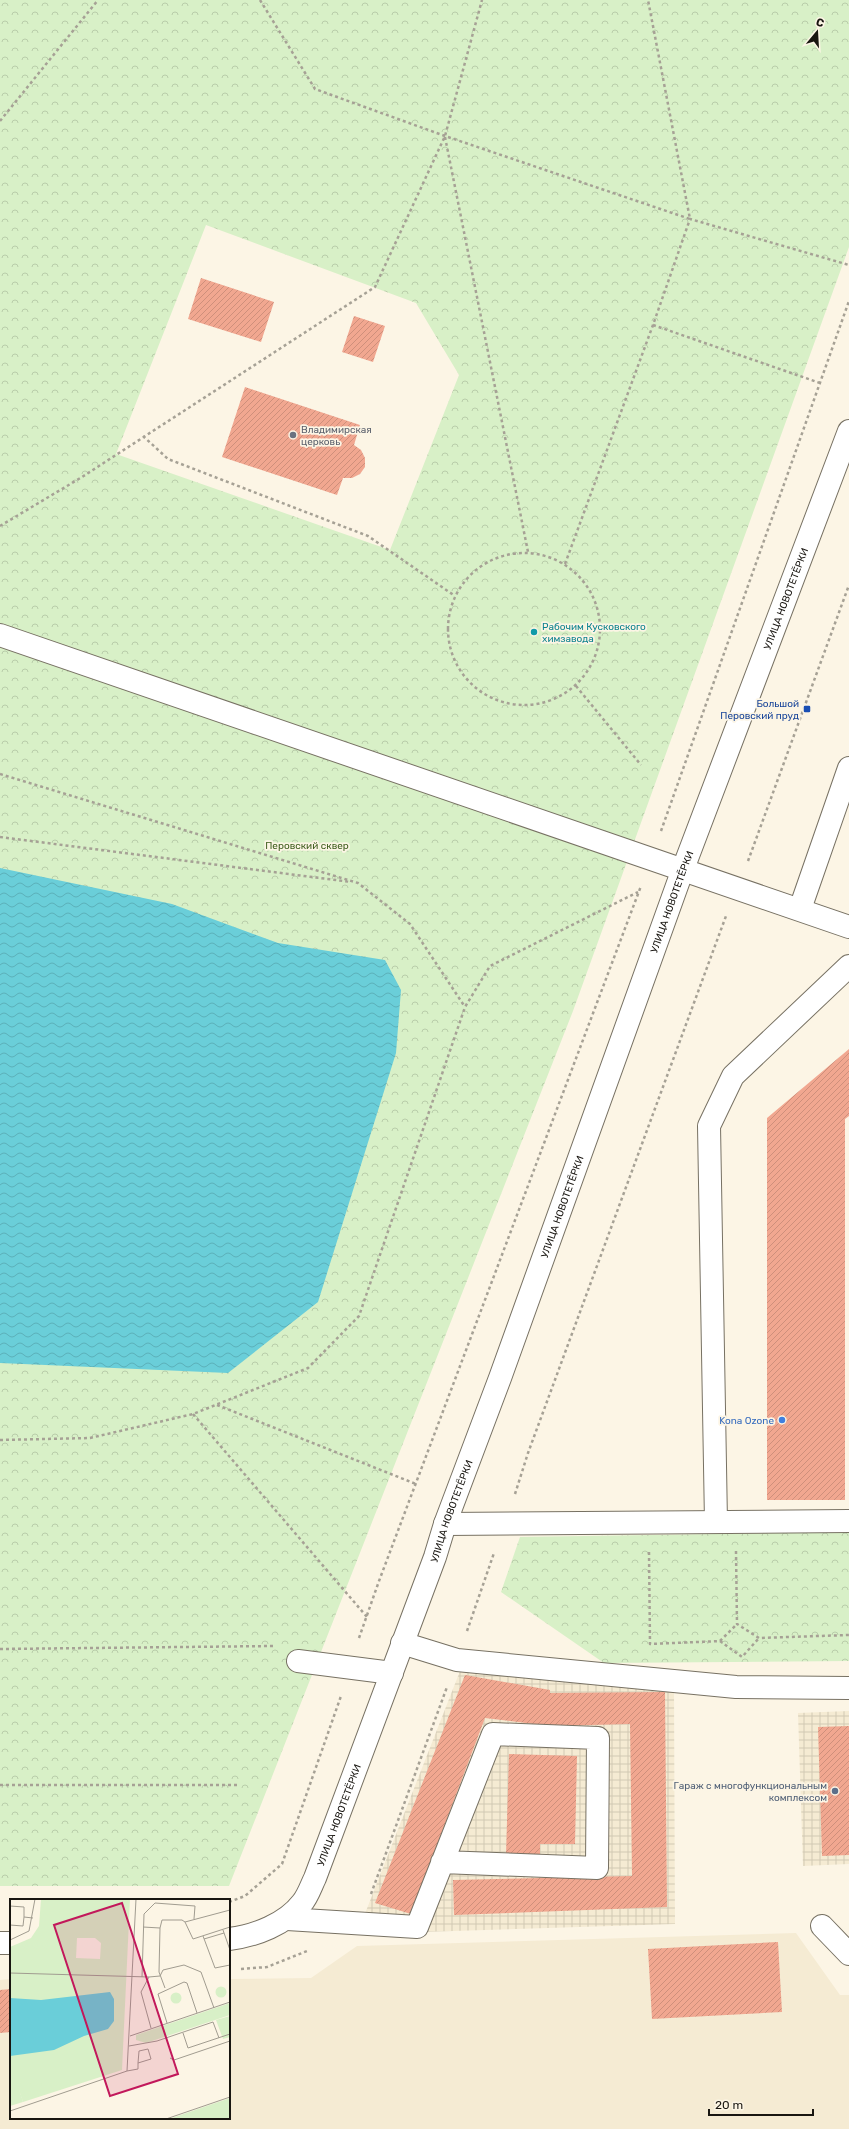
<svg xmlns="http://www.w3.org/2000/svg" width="849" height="2129" font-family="Rubik,sans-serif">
<defs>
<pattern id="industrial-grid" width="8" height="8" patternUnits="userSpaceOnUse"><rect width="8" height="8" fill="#f5ebd3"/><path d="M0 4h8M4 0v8" fill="none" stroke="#d1c9b4"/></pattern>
<pattern id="park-crowns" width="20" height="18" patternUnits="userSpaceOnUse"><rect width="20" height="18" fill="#d8f0c7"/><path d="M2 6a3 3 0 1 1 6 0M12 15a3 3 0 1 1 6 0" fill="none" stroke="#b9cdaa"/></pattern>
<pattern id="water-waves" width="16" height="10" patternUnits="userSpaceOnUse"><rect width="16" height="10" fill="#6aced9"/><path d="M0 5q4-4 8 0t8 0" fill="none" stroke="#5bb0b9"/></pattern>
<pattern id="building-hatch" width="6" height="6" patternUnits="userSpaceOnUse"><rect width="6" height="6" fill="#f1a790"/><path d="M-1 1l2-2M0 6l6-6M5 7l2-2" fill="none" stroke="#ce8f7b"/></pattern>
</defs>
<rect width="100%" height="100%" fill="#fcf5e5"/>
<!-- built -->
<path fill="#f5ebd3" d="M796 1933 840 1995H849V2129H0V1980L11 1979V2118H229V1979L311 1978 357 1946Z"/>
<!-- industrial -->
<path fill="url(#industrial-grid)" d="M460 1671 674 1688 675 1924 357 1934Z
M849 1711V1864L803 1866 798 1713Z"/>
<!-- park -->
<path fill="url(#park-crowns)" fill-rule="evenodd" d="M0 0H849V247L573 1011 229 1886H0ZM206 225 416 303 459 375 390 550 116 454Z
M849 1532V1661L604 1663 501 1592 520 1537Z"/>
<!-- water -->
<path fill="url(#water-waves)" d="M0 868 172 904 278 943 385 960 401 990 396 1053 318 1302 228 1373 0 1363Z"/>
<!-- building -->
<path fill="url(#building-hatch)" d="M201 278 274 302 261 342 188 319Z
M354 316 385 326 373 362 342 352Z
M245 387 360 425 354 445 361 450 365 458V467L360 474 352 478H343L337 495 222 457Z
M849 1049V1116L845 1119V1500H767V1118Z
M465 1675 550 1690V1693L665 1692 667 1907 454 1915 453 1880 632 1876 630 1724 550 1726 485 1718 411 1914 375 1903Z
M849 1726V1855L822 1856 818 1727Z
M509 1754 577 1756 575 1844H540V1858L506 1855Z
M778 1942 782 2012 652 2019 648 1949Z
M11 1989V2032L0 2033V1990Z"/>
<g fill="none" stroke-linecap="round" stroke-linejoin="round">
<defs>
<g id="minor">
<path d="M0 635 849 927"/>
<path d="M800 909 849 768"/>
<path d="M716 1522 709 1126 733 1076 849 966"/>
<path d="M445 1524 849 1521"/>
<path d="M402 1643 457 1660 736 1687 849 1688"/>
<path d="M298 1661 392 1673"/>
<path d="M287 1919 417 1927 493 1734 598 1738 597 1868 442 1862"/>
<path d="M822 1926 849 1954"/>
<path id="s1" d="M229 1939C255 1936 286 1924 302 1903 308 1896 311 1886 315 1878L435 1557 445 1524 500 1378 683 869 849 431"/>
<path d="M0 1943H11"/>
</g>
</defs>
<!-- minor casing -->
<use href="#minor" stroke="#777163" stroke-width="24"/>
<!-- path -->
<path stroke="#a6a195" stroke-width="2.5" stroke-dasharray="3 3" stroke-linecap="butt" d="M260 0 315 89 445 136 690 219 648 0
M0 121 98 0
M445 137 528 552
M653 325 820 383
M143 436 168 459 368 536 455 596
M0 526 82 477 375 287 445 136 482 0
M448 629a76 76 0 1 1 152 0a76 76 0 1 1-152 0Z
M565 564 653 325 690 219 849 265
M576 686 641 765
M0 774 358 883 410 924 465 1007
M661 831 849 301
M0 837 351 882
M748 861 849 585
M217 1405 416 1484
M193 1414 367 1617
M0 1440 90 1438 193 1414 308 1368 359 1316 465 1007 490 966 638 892
M515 1494 528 1453 726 916
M736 1551 737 1624 759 1638 849 1635
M649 1552 650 1644 720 1641 742 1657 759 1638
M467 1631 494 1553
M359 1638 379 1581 641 886
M720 1641 737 1624
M0 1649 273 1646
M0 1785H237
M371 1894 447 1687
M229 1902 245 1896 282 1864 341 1696
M241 1969 267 1967 307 1951"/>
<!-- minor -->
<use href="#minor" stroke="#fff" stroke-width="22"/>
</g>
<!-- markers -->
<circle fill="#6b7280" stroke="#fcf5e5" stroke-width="1.5" cx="293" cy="435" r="4"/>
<circle fill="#0f9aa8" stroke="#fcf5e5" stroke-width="1.5" cx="534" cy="632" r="4"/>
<rect fill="#1a4fb4" stroke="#fcf5e5" stroke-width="1.5" x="803" y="705" width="8" height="8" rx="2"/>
<circle fill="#3f7fe0" stroke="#fcf5e5" stroke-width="1.5" cx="782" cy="1420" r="4"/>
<circle fill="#5c6f8a" stroke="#fcf5e5" stroke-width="1.5" cx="835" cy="1791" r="4"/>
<g text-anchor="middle" stroke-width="3.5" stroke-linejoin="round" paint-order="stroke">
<!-- worship labels -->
<g font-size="10" fill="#5b616d" stroke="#fcf5e5" text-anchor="start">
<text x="301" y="433">Владимирская<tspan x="301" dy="12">церковь</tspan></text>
</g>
<!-- street labels -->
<g font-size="10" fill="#191611" stroke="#fcf5e5">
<text dy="4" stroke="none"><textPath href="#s1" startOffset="1475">УЛИЦА НОВОТЕТЁРКИ</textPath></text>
<text dy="4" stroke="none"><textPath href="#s1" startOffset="1151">УЛИЦА НОВОТЕТЁРКИ</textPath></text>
<text dy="4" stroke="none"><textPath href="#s1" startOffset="827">УЛИЦА НОВОТЕТЁРКИ</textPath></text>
<text dy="4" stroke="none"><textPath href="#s1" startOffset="503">УЛИЦА НОВОТЕТЁРКИ</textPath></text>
<text dy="4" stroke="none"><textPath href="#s1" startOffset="179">УЛИЦА НОВОТЕТЁРКИ</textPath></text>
</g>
<!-- culture labels -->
<g font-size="10" fill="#0d838f" stroke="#fcf5e5" text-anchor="start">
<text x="542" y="630">Рабочим Кусковского<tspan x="542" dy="12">химзавода</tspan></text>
</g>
<!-- transit labels -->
<g font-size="10" fill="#164399" stroke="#fcf5e5" text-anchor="end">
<text x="799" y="707">Большой<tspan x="799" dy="12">Перовский пруд</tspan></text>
</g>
<!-- park labels -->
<g font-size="10" fill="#3c5c1b" stroke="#fcf5e5">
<text x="307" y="849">Перовский сквер</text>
</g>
<!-- shop labels -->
<g font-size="10" fill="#366cbe" stroke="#fcf5e5" text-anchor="end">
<text x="774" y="1424">Kona Ozone</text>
</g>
<!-- service labels -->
<g font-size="10" fill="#4e5e75" stroke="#fcf5e5" text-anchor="end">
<text x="827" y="1789">Гараж с многофункциональным<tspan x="827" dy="12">комплексом</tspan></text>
</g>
</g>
<!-- overview -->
<g transform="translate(10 1899)">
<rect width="220" height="220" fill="#fcf5e5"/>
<path d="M31 0H120L112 171 13 203 0 164V48L21 39 29 27ZM67 39H85L91 44 90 60 66 59ZM160.5 99a5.5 5.5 0 1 1 11 0a5.5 5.5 0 1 1-11 0ZM220 104V116L136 144 126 141V136ZM220 199V220H159Z" fill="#d8f0c7" fill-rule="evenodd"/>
<path d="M205.5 93a5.5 5.5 0 1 1 11 0a5.5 5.5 0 1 1-11 0ZM220 117V138L213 140 206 121ZM7 163 11 180 7 183 13 203 0 207V164ZM20 186a6 6 0 1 1 12 0a6 6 0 1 1-12 0Z" fill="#d8f0c7"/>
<path d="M100 93 104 100V122L98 130 74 137 44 151 0 157V99L31 101Z" fill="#6aced9"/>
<path fill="none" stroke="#a19c90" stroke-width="1" d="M0 7 14 8V18L23 19M175 23 220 11M0 26 13 27 14 18M133 28 150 29 152 21H172L175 23 183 40 220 28M150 29 149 73 155 89M213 31 220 51M193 37 205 69 220 66M194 40 214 34M0 41 19 32 25 0M0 74 139 78M132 78 134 15 145 4 185 7 184 20M157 124 148 95 174 83 177 84 187 114M141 129 131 93 139 78 150 77 153 71 174 66 191 73 204 109M173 134 178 149 220 135M120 137 220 103M119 147 147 142 203 123 209 139M160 159 164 161 220 142M117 172 128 170V164L129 152 138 150 141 160 128 164M0 212 117 172 126 0M156 220 220 198"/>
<path fill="#c2185b" fill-opacity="0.15" stroke="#c2185b" stroke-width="2" d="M112 4 168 175 100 197 44 26Z"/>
<rect width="220" height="220" fill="none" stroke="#191611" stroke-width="2"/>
</g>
<!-- north arrow -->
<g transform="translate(817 32) rotate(18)" stroke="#fcf5e5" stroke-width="3" paint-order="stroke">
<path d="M0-3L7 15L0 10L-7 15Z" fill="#191611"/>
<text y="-6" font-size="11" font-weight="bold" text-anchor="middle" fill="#191611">С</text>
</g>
<!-- scale -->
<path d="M709 2109v6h104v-6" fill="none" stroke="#191611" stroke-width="2"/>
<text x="715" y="2109" font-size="12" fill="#191611" stroke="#fcf5e5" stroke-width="3" paint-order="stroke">20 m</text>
</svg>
